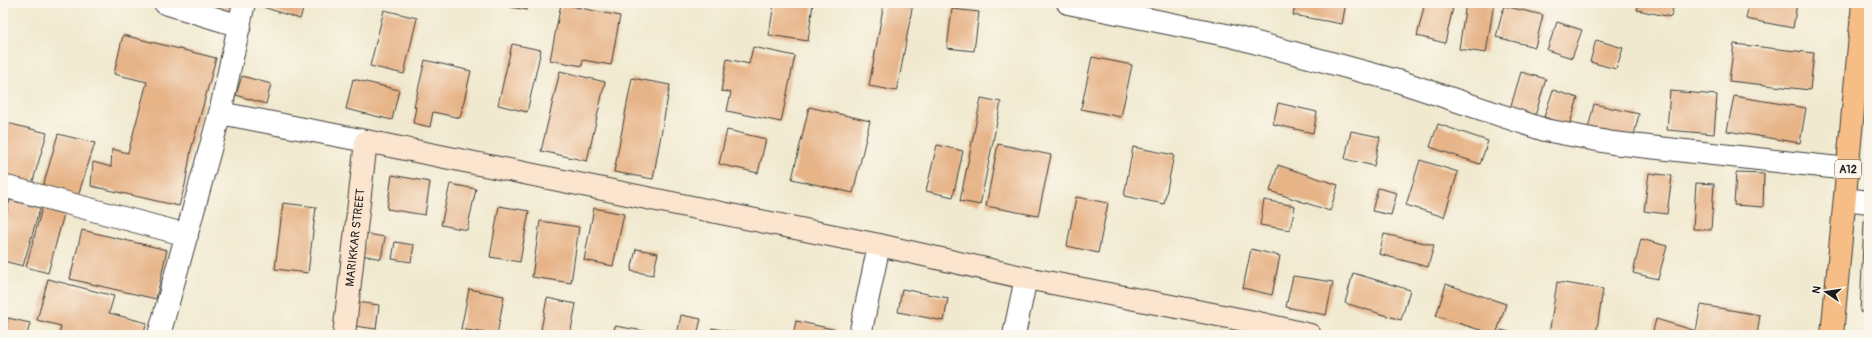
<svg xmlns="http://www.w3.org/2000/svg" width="1872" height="338" font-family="Pangolin,sans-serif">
<rect width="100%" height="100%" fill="#fbf7ec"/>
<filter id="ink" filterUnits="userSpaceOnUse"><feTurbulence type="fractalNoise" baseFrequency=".025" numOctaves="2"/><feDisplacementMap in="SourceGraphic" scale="8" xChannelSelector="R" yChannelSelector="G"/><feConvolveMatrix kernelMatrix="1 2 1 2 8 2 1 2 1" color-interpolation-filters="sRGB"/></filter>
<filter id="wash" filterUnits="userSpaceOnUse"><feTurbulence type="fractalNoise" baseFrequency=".012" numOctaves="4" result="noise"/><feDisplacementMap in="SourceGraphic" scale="16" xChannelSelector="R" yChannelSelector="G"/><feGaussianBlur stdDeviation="0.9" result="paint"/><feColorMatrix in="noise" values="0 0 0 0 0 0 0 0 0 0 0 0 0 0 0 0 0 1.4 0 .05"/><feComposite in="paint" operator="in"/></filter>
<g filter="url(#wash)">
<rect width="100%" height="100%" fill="#f0e9cf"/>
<g id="blocks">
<!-- building -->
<path fill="#e7b488" d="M194 3H233L231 14Z
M257 3H305L300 19 257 5Z
M511 3H528L527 10 510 7Z
M774 3H813L808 41 769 35Z
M884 3H913L897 91 869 86Z
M1296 3H1346L1342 24 1293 15Z
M1425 3H1454L1445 43 1417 36Z
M1466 3H1494L1486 53 1459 49Z
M1639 3H1674L1671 17 1637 10Z
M1749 3H1797L1793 28 1746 19Z
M561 4 620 16 611 65 583 60 582 66 550 60Z
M1504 6 1543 15 1535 47 1496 37Z
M952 9 979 12 974 51 947 48Z
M384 10 417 18 404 74 370 66Z
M1557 22 1582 30 1572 58 1547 50Z
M123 35 216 58 191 150 185 185 179 206 91 186 93 162 111 167 112 149 128 153 147 82 114 74Z
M1596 40 1623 48 1616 69 1590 62Z
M512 44 541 50 527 112 498 105Z
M1734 44 1814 53 1810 90 1729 81Z
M753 47 795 56 781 122 727 111 731 92 721 91 727 59 749 64Z
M1092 57 1132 65 1121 117 1081 109Z
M425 60 471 71 460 118 433 112 430 127 413 123 416 107H414Z
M560 71 605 82 587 161 541 151Z
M1521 72 1546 79 1535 116 1510 109Z
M242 76 271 84 266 104 236 95Z
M632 78 670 85 653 179 614 172Z
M353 79 399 90 392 120 346 109Z
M1553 90 1578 98 1569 126 1544 117Z
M1670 91 1717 95 1714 134 1667 130Z
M1734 96 1806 108 1800 143 1727 131Z
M981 98 1001 102 980 205 960 201Z
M1278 103 1317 112 1313 133 1273 124Z
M1594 104 1639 114 1632 143 1587 133Z
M809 107 870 121 853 193 792 179Z
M3 122 47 133 30 191 3 183Z
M1438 124 1488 141 1480 164 1430 147Z
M727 130 766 139 758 173 719 164Z
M1351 131 1380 137 1374 166 1345 159Z
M58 134 95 143 77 199 42 190Z
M998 144 1051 155 1038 216 986 206Z
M937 145 963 151 953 197 926 191Z
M1133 147 1174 155 1164 204 1124 196Z
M1420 160 1458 172 1444 217 1406 205Z
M1278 165 1338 185 1330 211 1270 191Z
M1649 173 1672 176 1667 214 1644 211Z
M1736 173 1764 174 1763 207 1734 205Z
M392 175 430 182 425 215 387 209Z
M1696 183 1714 184 1711 230 1693 229Z
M450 184 476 189 467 230 441 225Z
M1378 188 1397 193 1391 215 1372 211Z
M3 194 8 195 3 210Z
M1076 197 1108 203 1098 253 1067 246Z
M10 200 40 208 23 266 3 261V224Z
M1264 200 1295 206 1290 230 1260 225Z
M283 203 316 207 308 273 275 269Z
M499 206 529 211 520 262 490 257Z
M42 208 64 214 48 273 26 267Z
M594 208 624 214 613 266 584 260Z
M540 221 579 227 571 283 532 277Z
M1864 221H1869V313L1860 312Z
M82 230 167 250 156 299 70 279Z
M367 234 385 237 381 259 362 255Z
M1384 234 1434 245 1428 267 1379 254Z
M1641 239 1667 246 1658 279 1633 273Z
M395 242 414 245 411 262 392 259Z
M636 249 658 253 653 275 631 271Z
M1251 249 1280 256 1272 295 1243 288Z
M1353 273 1410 290 1401 320 1345 303Z
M1293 276 1333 282 1326 315 1286 307Z
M48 279 114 296 109 313 147 323 143 335H59L61 326 37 320Z
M1557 282 1603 289 1596 335H1549Z
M1446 284 1506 304 1496 335 1436 316Z
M469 289 504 296 497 335 461 329Z
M902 289 948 298 944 321 898 312Z
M547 298 576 304 570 335 541 330Z
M357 302 379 305 376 329 354 326Z
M1701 305 1760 315 1757 335H1718L1706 333 1705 335H1652L1656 319 1696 331Z
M681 315 701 319 697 335H677Z
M8 318 30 323 27 335H4Z
M796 321 837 330 836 335H793Z
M615 326 650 332 649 335H613Z
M712 328 743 334V335H711Z
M1501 330 1519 334V335H1499Z"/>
</g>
</g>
<g filter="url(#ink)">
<use href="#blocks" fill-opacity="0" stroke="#3c3b37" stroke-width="1"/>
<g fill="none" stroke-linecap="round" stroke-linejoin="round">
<defs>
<path id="street" d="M165 3 240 26
M1068 3 1231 36 1398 81 1545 130 1613 143 1848 169
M220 113 366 141
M3 186 187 235
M1845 199 1869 202
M159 335 220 113 244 3
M860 335 879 245
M1014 335 1026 278"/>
<g id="secondary">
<path id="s1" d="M344 335 366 141 879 245 1026 278 1254 322 1310 335"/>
</g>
<path id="highway" d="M1832 335 1863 3"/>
</defs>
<!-- street casing -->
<use href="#street" stroke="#3c3b37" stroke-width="24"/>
<!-- secondary casing -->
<use href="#secondary" stroke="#3c3b37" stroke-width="24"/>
<!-- highway casing -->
<use href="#highway" stroke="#3c3b37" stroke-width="24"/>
<!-- street -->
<use href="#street" stroke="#fff" stroke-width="22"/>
<!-- secondary -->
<use href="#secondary" stroke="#fbe5cf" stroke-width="22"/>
<!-- highway -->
<use href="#highway" stroke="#f6be86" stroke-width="22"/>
</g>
</g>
<g text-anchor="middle" stroke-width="3" stroke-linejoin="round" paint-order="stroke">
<!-- shield labels -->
<rect fill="#fbf7ec" stroke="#5f5e5a" stroke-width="1" x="1835" y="160" width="26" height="18" rx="3"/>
<g font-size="11" font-weight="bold" fill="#1c1c1c">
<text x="1848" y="173">A12</text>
</g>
<!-- street labels -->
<g font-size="12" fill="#1c1c1c" stroke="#fbf7ec">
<text dy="4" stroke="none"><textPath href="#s1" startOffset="98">MARIKKAR STREET</textPath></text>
</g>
</g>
<!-- margin -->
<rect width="1872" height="338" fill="none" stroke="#fbf7ec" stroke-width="16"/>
<!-- north arrow -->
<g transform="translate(1826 292) rotate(283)" stroke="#fbf7ec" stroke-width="3" paint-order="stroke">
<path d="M0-3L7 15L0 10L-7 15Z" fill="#1c1c1c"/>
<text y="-6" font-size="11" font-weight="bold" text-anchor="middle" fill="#1c1c1c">N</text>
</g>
</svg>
